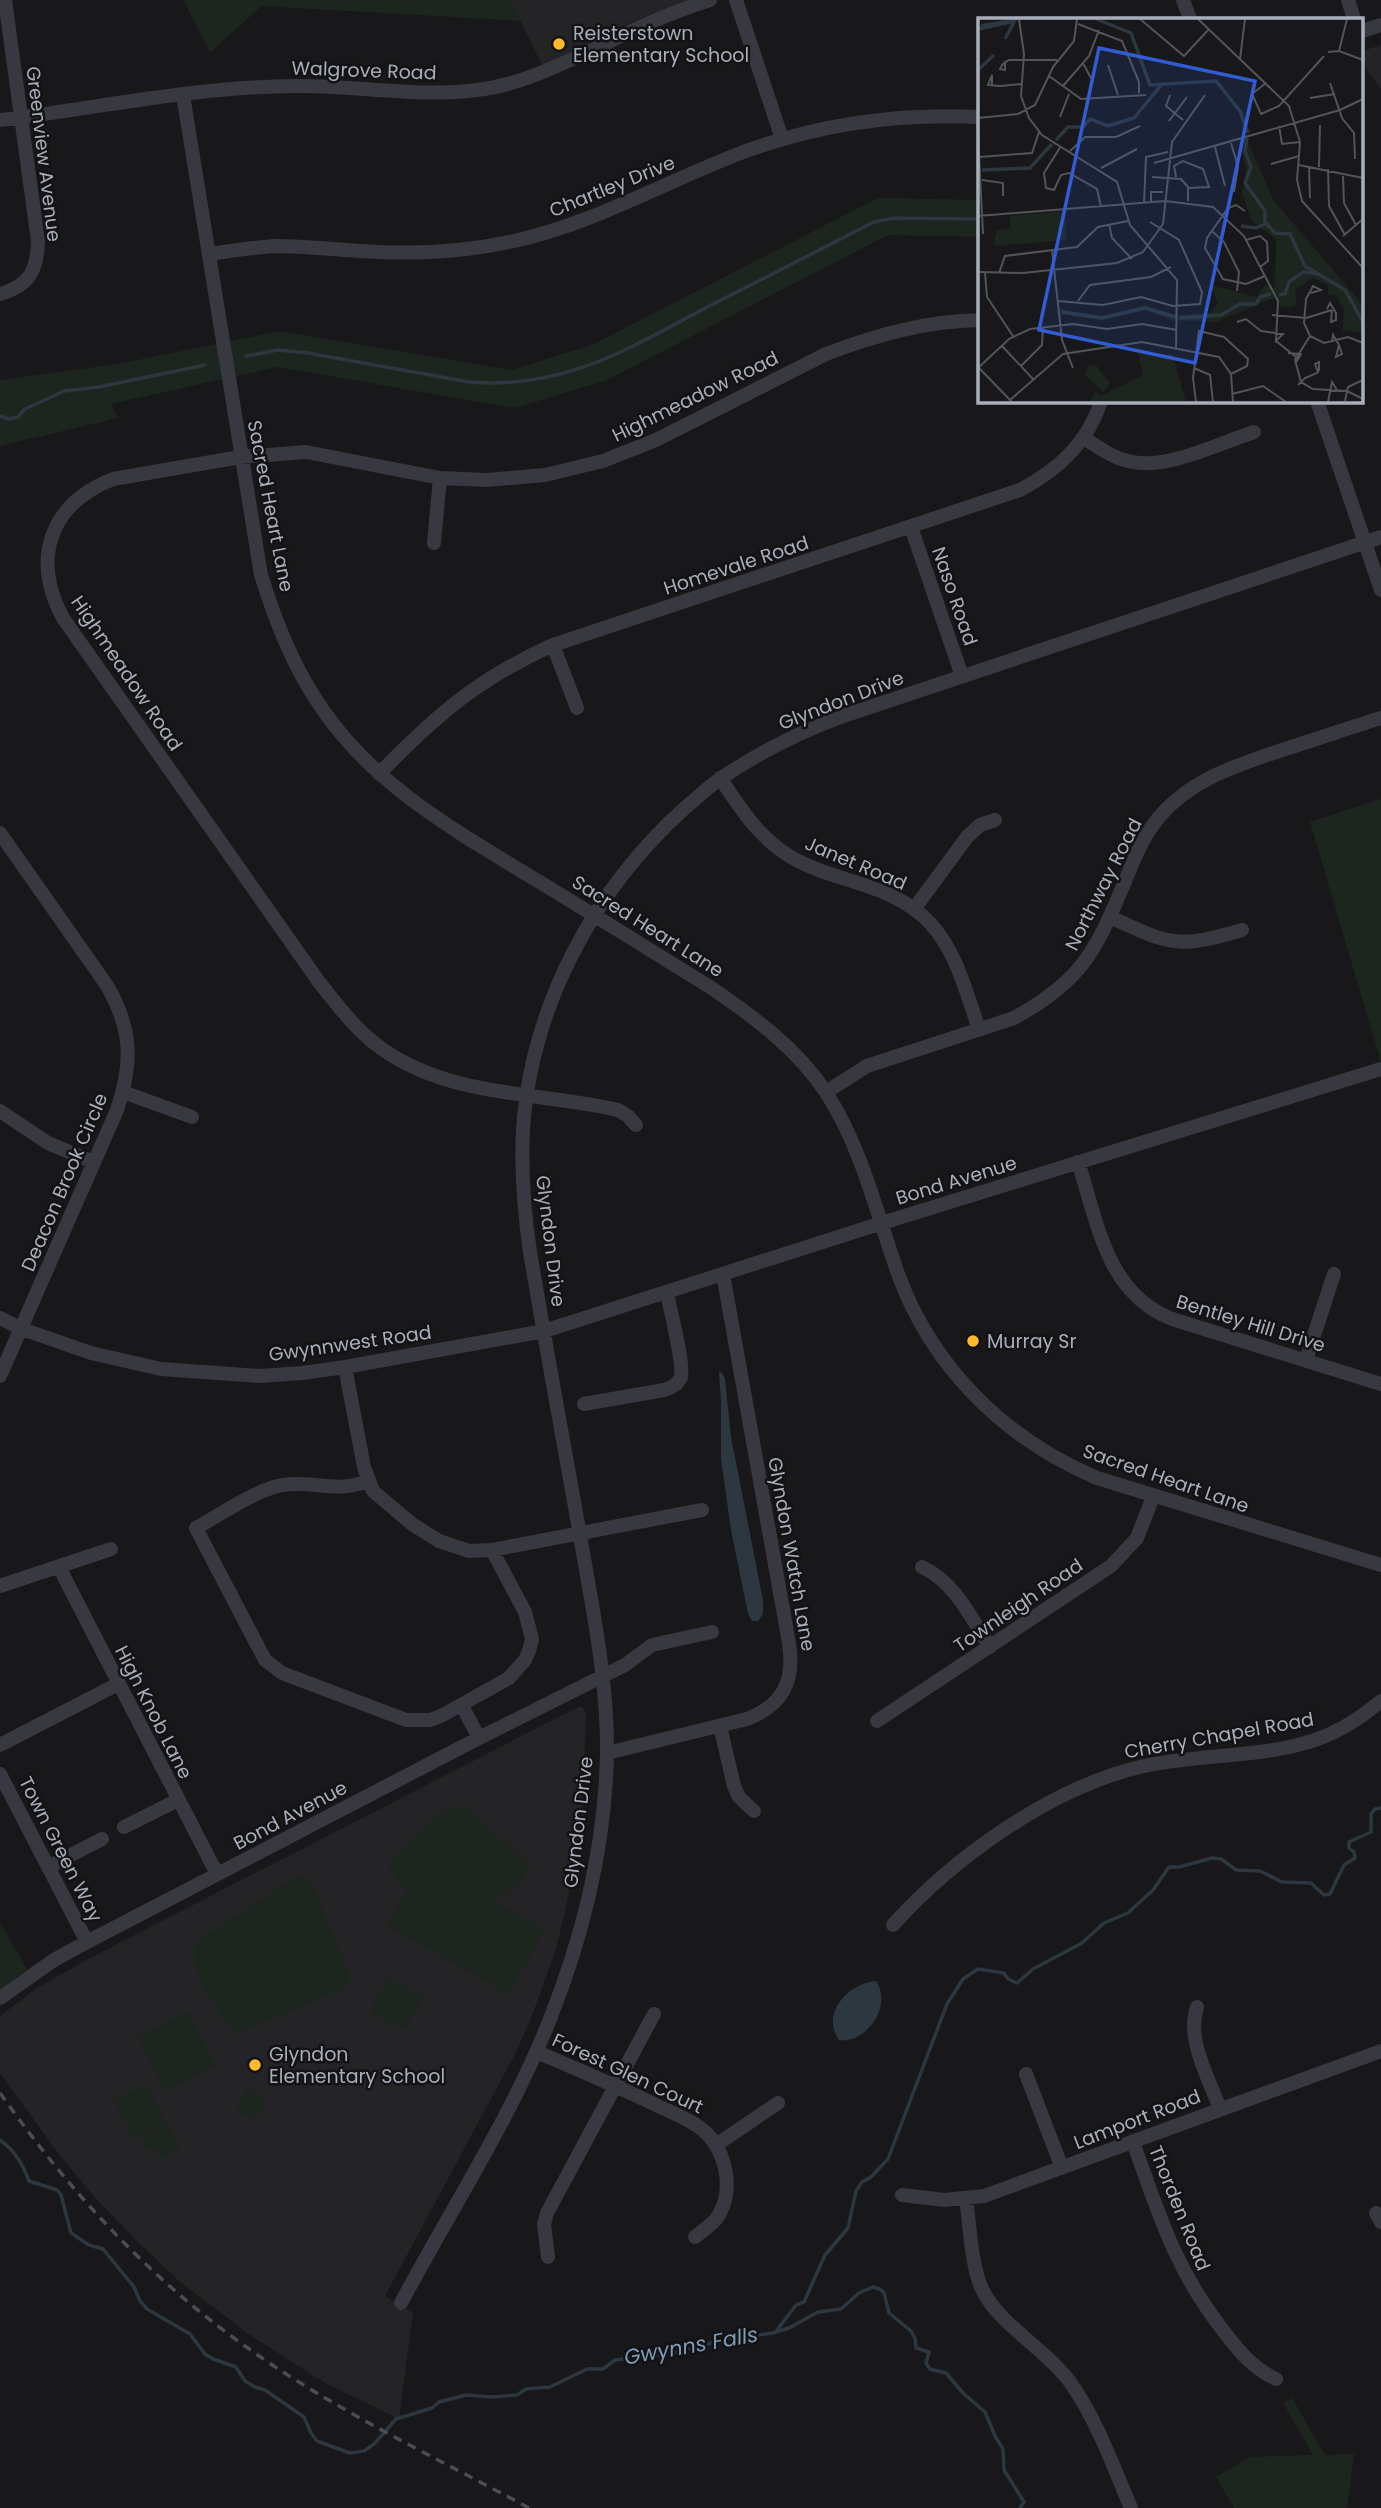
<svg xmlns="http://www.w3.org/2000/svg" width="1381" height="2508" font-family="Poppins,sans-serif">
<rect width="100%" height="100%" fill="#18181a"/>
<!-- built -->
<path fill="#242427" d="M510 0H687L629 23 542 65Z
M1381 45V89L1362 64V51Z
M578 1707H582L586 1713 582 1819 566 1908 556 1949 533 2013 514 2056 385 2296 413 2313 399 2419 325 2383 247 2333 178 2280 140 2244 98 2201 58 2153 0 2073V2016L37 1988 90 1958Z"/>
<!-- green -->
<path fill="#1d261e" d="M183 0H510L521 21 262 6 210 52Z
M878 198 980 200V237L888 235 607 380 515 408 278 367 111 404 118 418 0 446V380L118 364 279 331 511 370 592 345Z
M1381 799V1062L1310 822Z
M467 1806 531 1867 520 1881 495 1902 545 1929 509 1994 387 1926 408 1888 400 1883 388 1866 415 1837 451 1807Z
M299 1875 310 1878 351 1978 344 1989 236 2033C216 2006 188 1978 196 1942Z
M0 1922 27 1969 0 1990Z
M388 1978 423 1997 405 2030 370 2012Z
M188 2011 216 2065 166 2091 138 2037Z
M146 2084 166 2122 134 2138 114 2101Z
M248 2088 267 2098 255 2119 236 2111Z
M167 2124 181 2148 160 2159 154 2149H147L142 2142 145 2136Z
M1292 2398 1325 2455 1354 2454 1347 2508H1234L1216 2477 1250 2457 1313 2455 1283 2403Z"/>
<!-- water -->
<path fill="#2c3740" d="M719 1372 722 1373 725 1379 731 1437 763 1600V1614L758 1621H752L748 1614 731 1530 721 1459V1401Z
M876 1981C893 2005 867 2044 839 2040 820 2013 849 1983 876 1981Z"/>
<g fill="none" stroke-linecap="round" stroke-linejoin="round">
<!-- stream -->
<path stroke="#2c3740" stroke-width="3.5" d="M246 356 278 350 308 353 469 382C566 390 631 347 713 304 767 277 821 249 874 222L895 218 980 219
M0 416 9 419 18 417 25 409 64 391 99 387 205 365
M0 2140C16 2152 22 2163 29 2181L57 2190 61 2195 71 2233 89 2245 103 2249 134 2287 140 2301 147 2309 190 2334 205 2354 213 2359 236 2367 245 2381 255 2387 265 2390 304 2417 311 2433 317 2441 350 2453 364 2451 374 2444 396 2419 432 2408 439 2402 466 2395 493 2397 517 2395 526 2389 550 2387 587 2369H603L615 2360 674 2353 726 2339 773 2333 789 2328 818 2312 841 2309 859 2293 873 2287 880 2289 884 2293 889 2313 911 2331 915 2338 916 2348 929 2352 926 2363 930 2369 946 2373 963 2393 985 2412 995 2436 1003 2449 1004 2470 1024 2502 1020 2508
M777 2330 796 2305 804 2302 825 2255 848 2228 856 2191 862 2182 871 2177 888 2159 947 2004 963 1979 978 1969 1004 1973 1008 1979 1017 1983 1033 1969 1082 1943 1104 1923 1128 1913 1153 1890 1169 1867H1179L1212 1858 1221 1859 1236 1870 1260 1871 1282 1882 1311 1883 1324 1895 1330 1894 1344 1865 1355 1858 1354 1852 1349 1848V1842L1371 1832V1814L1375 1809 1381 1808"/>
<!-- minor -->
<path stroke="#383940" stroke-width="14" d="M736 0 782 139
M1183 0 1190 19
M1348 0 1354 19
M1362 31 1381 25
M183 95 261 575C276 623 294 669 323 710 377 788 459 833 538 881 596 916 653 952 710 987 754 1017 798 1049 827 1094 862 1149 876 1211 897 1271 931 1367 1005 1439 1097 1478L1381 1565
M0 120C97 108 196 87 294 86 357 85 422 99 484 89 525 83 561 64 598 47 635 29 671 12 710 0
M209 254C231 251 254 247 277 246 310 246 344 251 378 252 424 254 469 251 514 241 596 223 668 180 746 151 823 123 899 113 980 117
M0 294C30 285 37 271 38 241L5 0
M1317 401 1381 590
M1084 438C1098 447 1111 457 1128 461 1166 471 1217 444 1254 432
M911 527 962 676
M434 543 440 478
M553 645 577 708
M379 774C435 716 479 678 553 645L1020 490C1058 470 1088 443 1101 401
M720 778C740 808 759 838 791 857 835 883 893 883 930 923 957 952 966 993 979 1029
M0 833 108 987C132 1030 133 1063 117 1110L0 1376
M914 909 967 837 980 825 995 820
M1110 917C1170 945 1178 949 1242 930
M123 1092 192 1117
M826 1092 867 1066 1014 1018C1080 982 1095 953 1123 886 1133 862 1142 837 1160 816 1193 778 1238 765 1285 749 1317 739 1349 728 1381 718
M0 1111 48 1143 93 1162
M636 1125 628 1116 618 1110C536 1091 442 1098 373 1042 352 1025 336 1003 319 982L63 618C31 558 50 504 113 479L240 457 306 452 440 478 487 480 545 475 603 461 656 440 826 354C876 335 926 321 980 320
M1078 1162C1098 1223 1106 1293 1172 1319L1381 1384
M0 1318 22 1329 91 1353 161 1369 260 1376 302 1373 345 1367 544 1331 882 1223 1381 1069
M1306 1360 1334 1274
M345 1367 364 1467 373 1491 412 1524 439 1541 469 1551 492 1550 702 1510
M584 1404 664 1390C671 1388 678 1385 681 1377 684 1361 670 1311 667 1292
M368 1481C333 1494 315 1480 283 1485 259 1488 218 1516 196 1528L265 1660 282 1673 406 1720H430L441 1716 509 1678 525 1660 529 1651 532 1639 525 1612 492 1550
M59 1567 217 1874
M922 1567C955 1582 971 1618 990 1647
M0 1586 111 1549
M462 1706 479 1738
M877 1721 1111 1566 1137 1538 1153 1497
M720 1726 734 1786 739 1797 754 1811
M0 1745 118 1684
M607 1753 747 1719C783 1705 795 1681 789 1643L723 1274
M0 1774 87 1942
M124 1827 178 1800
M48 1867 102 1839
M893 1925C954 1857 1051 1788 1140 1767 1197 1753 1268 1759 1323 1737 1344 1729 1363 1716 1381 1701
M0 1998 54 1960 87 1942 479 1738 625 1665 652 1645 712 1632
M1197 2007C1186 2040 1209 2078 1220 2109
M537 2052C577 2069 617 2086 656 2105 670 2112 686 2118 699 2127 725 2146 735 2186 719 2215 714 2224 703 2230 695 2237
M1026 2074 1062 2168
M1133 2142C1158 2212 1175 2269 1222 2329 1238 2350 1252 2368 1276 2379
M716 2145 778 2103
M902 2195 944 2200 984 2196 1381 2051
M966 2199C970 2226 971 2265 982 2289 998 2324 1047 2350 1070 2382 1097 2420 1113 2466 1131 2508
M1376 2213 1381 2222
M548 2257 544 2224 547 2213 654 2014
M401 2303C451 2209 511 2118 550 2019 583 1936 605 1844 607 1755 608 1683 593 1611 581 1541 564 1444 546 1348 530 1252 524 1211 521 1171 523 1130 531 1006 594 889 686 807 698 797 710 785 723 777 761 751 802 731 846 715L1381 537"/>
<!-- rail -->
<path stroke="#4b4d55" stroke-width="3.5" stroke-dasharray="9 7" stroke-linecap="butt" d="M0 2093C67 2188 144 2273 238 2341 328 2407 431 2455 529 2508"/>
</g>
<!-- markers -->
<g fill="#ffb92b" stroke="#131315" stroke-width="2.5">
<circle cx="559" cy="44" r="7"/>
<circle cx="973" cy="1341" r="7"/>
<circle cx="255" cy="2065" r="7"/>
</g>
<g text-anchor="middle" stroke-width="5" stroke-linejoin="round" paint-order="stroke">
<!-- poi labels -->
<g font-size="19" fill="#a9aebb" stroke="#131315" text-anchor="start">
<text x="573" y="40">Reisterstown<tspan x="573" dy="22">Elementary School</tspan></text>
<text x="987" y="1348">Murray Sr</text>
<text x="269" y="2061">Glyndon<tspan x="269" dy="22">Elementary School</tspan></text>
</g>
<!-- street labels -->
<g font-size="19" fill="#a9aebb" stroke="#131315">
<text transform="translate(364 70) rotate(2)" y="7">Walgrove Road</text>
<text transform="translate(44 154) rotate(83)" y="7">Greenview Avenue</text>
<text transform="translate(612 186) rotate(-22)" y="7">Chartley Drive</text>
<text transform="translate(695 396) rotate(-26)" y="7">Highmeadow Road</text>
<text transform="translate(271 506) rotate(79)" y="7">Sacred Heart Lane</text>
<text transform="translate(736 565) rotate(-18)" y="7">Homevale Road</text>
<text transform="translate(955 596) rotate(71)" y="7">Naso Road</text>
<text transform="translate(127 673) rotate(56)" y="7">Highmeadow Road</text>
<text transform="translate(841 700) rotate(-21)" y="7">Glyndon Drive</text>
<text transform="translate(856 863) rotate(23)" y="7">Janet Road</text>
<text transform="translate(1103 884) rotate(-63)" y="7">Northway Road</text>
<text transform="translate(648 926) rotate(32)" y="7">Sacred Heart Lane</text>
<text transform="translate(956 1180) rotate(-17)" y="7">Bond Avenue</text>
<text transform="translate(64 1182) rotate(-67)" y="7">Deacon Brook Circle</text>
<text transform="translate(551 1241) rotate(83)" y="7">Glyndon Drive</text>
<text transform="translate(1251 1323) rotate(17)" y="7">Bentley Hill Drive</text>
<text transform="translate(350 1343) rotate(-8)" y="7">Gwynnwest Road</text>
<text transform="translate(1166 1478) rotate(19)" y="7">Sacred Heart Lane</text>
<text transform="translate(792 1554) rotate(80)" y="7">Glyndon Watch Lane</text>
<text transform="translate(1018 1605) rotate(-34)" y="7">Townleigh Road</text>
<text transform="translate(154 1712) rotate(63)" y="7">High Knob Lane</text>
<text transform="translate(1219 1735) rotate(-10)" y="7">Cherry Chapel Road</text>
<text transform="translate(290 1815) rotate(-28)" y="7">Bond Avenue</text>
<text transform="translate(578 1822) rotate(-83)" y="7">Glyndon Drive</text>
<text transform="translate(61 1849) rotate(63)" y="7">Town Green Way</text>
<text transform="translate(628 2073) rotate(25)" y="7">Forest Glen Court</text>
<text transform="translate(1137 2119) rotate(-21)" y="7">Lamport Road</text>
<text transform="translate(1180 2208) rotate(68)" y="7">Thorden Road</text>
</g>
<!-- water labels -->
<g font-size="21" font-style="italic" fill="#7d9cb8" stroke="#131315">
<text transform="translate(691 2346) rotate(-10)" y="7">Gwynns Falls</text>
</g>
</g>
<!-- overview -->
<g transform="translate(978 18)">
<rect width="385" height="385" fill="#18181a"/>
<path d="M268 120 296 183 385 287V315L365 312 364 319 366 292 358 278 350 277V267L335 260 317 272 319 287 311 289 302 288 300 280 289 282 239 304 193 302 168 292 123 302 83 296V291L122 298 168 287 194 298 232 295 240 285 233 267 279 279 287 267 297 270 298 221 273 202 264 174 259 175 265 173 268 151 261 123ZM87 193 89 222 15 228 19 212 32 211V198ZM159 331 187 338 194 335 208 384H111L118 374 123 378 165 357ZM118 347 132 366 125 374 107 357 110 348Z" fill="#1d261e"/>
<path fill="none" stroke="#2c3740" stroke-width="3.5" d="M118 1 153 15 172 67 238 63 262 93 270 115M3 8 37 2 27 21M0 11 37 3M0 52 16 37M269 120 267 133 273 149 267 165 287 193V204L297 215 312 216 327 248 367 272 385 304M78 122 90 109H105L112 101 130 108 156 100 184 66M4 152 52 150 74 126M263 208 278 210 289 205M301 277 307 276 311 264 325 254 342 256M84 294 124 300 167 290 198 299M202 300 243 297 262 286H278L282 279 293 276"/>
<path fill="none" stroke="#52545a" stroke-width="2" d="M41 1 46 36 43 78 51 100 64 117 139 164 152 207 199 262 198 330M162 1 206 38 231 11M220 1 311 88 322 124 319 162 324 183 385 250M100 6 144 23 161 64V75M361 33 369 1M350 34 361 33 385 42M262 41 267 1M27 44V52L22 51 24 47 27 44 31 42H79M105 45 115 64M130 47 140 77M71 58 103 81 168 77M288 65 274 76 283 96 301 88 346 38M352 65 364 100 376 115 377 141M14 67V57L10 67 21 68H23L43 66M85 68 111 38 121 12M192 77 188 88 205 102M332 80 357 76M82 99 91 76M0 100 40 96 57 87 75 49 96 23 99 1M191 103 209 79M301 108 304 126 322 124M0 116 5 216M253 125 260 149 256 174M83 128 66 155 68 170 76 172 83 157 91 155 119 171 123 189M237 129 247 168M92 133 107 119H138L162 108M2 139 54 135 61 114M176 145 362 92 385 81M293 146 321 138M321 147 385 160M331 148 332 180M341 149 342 107M123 150 159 131M350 151 351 188 367 217M365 158 366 185 378 207M174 159 203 161 210 169V183M198 159 196 148 205 143 225 151 231 169 211 170M4 162 25 165V178M173 184V174H185M166 185 168 139 190 134M267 193 258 187 250 190 229 220 227 230 245 261 268 266 287 258M0 198 187 183 235 189 266 218 300 283 298 323 318 339M131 206 134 220 154 241M234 213 246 224 261 254 259 273M365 218 385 201M268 222 282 218 289 224 290 243 282 249M74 232 84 322 95 350M0 254 45 255 139 245 165 234 185 206 194 124 227 77M7 255 9 279 35 318M21 255 27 238 99 229 120 209 150 203M333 275 343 272 335 268 328 281 326 305 332 318 346 325 370 319 385 325M80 283 125 287 163 279 195 288 222 286 224 274 201 222 172 204M100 283 112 267 173 259 193 249M349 291 352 285 358 295V302L353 304 354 292M294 297 328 300 354 292M259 304 268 301 283 313 305 316 297 324M332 318 317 342 323 364 335 371 369 373 385 381M354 324 355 317 361 327 358 339 364 336 361 327M24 328 55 361M310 335 323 336 317 346M43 348 64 327 65 309M0 349 34 384M0 350 31 321 52 311 95 306 129 311 164 306 199 312M216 350 232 357 235 384M320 367 327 360 339 355 340 354 341 352V344L337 346 340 354M254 376 285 368 308 384M32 382 85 336 164 324 241 339 253 356 255 384M367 383 370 369 385 362M218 384 215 360 221 313 246 319 270 341 269 348 253 356M350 384 354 364 359 372"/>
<path fill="#325cd4" fill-opacity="0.15" stroke="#325cd4" stroke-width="3.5" d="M121 30 277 63 217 345 61 312Z"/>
<rect width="385" height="385" fill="none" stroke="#a9aebb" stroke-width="3.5"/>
</g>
</svg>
